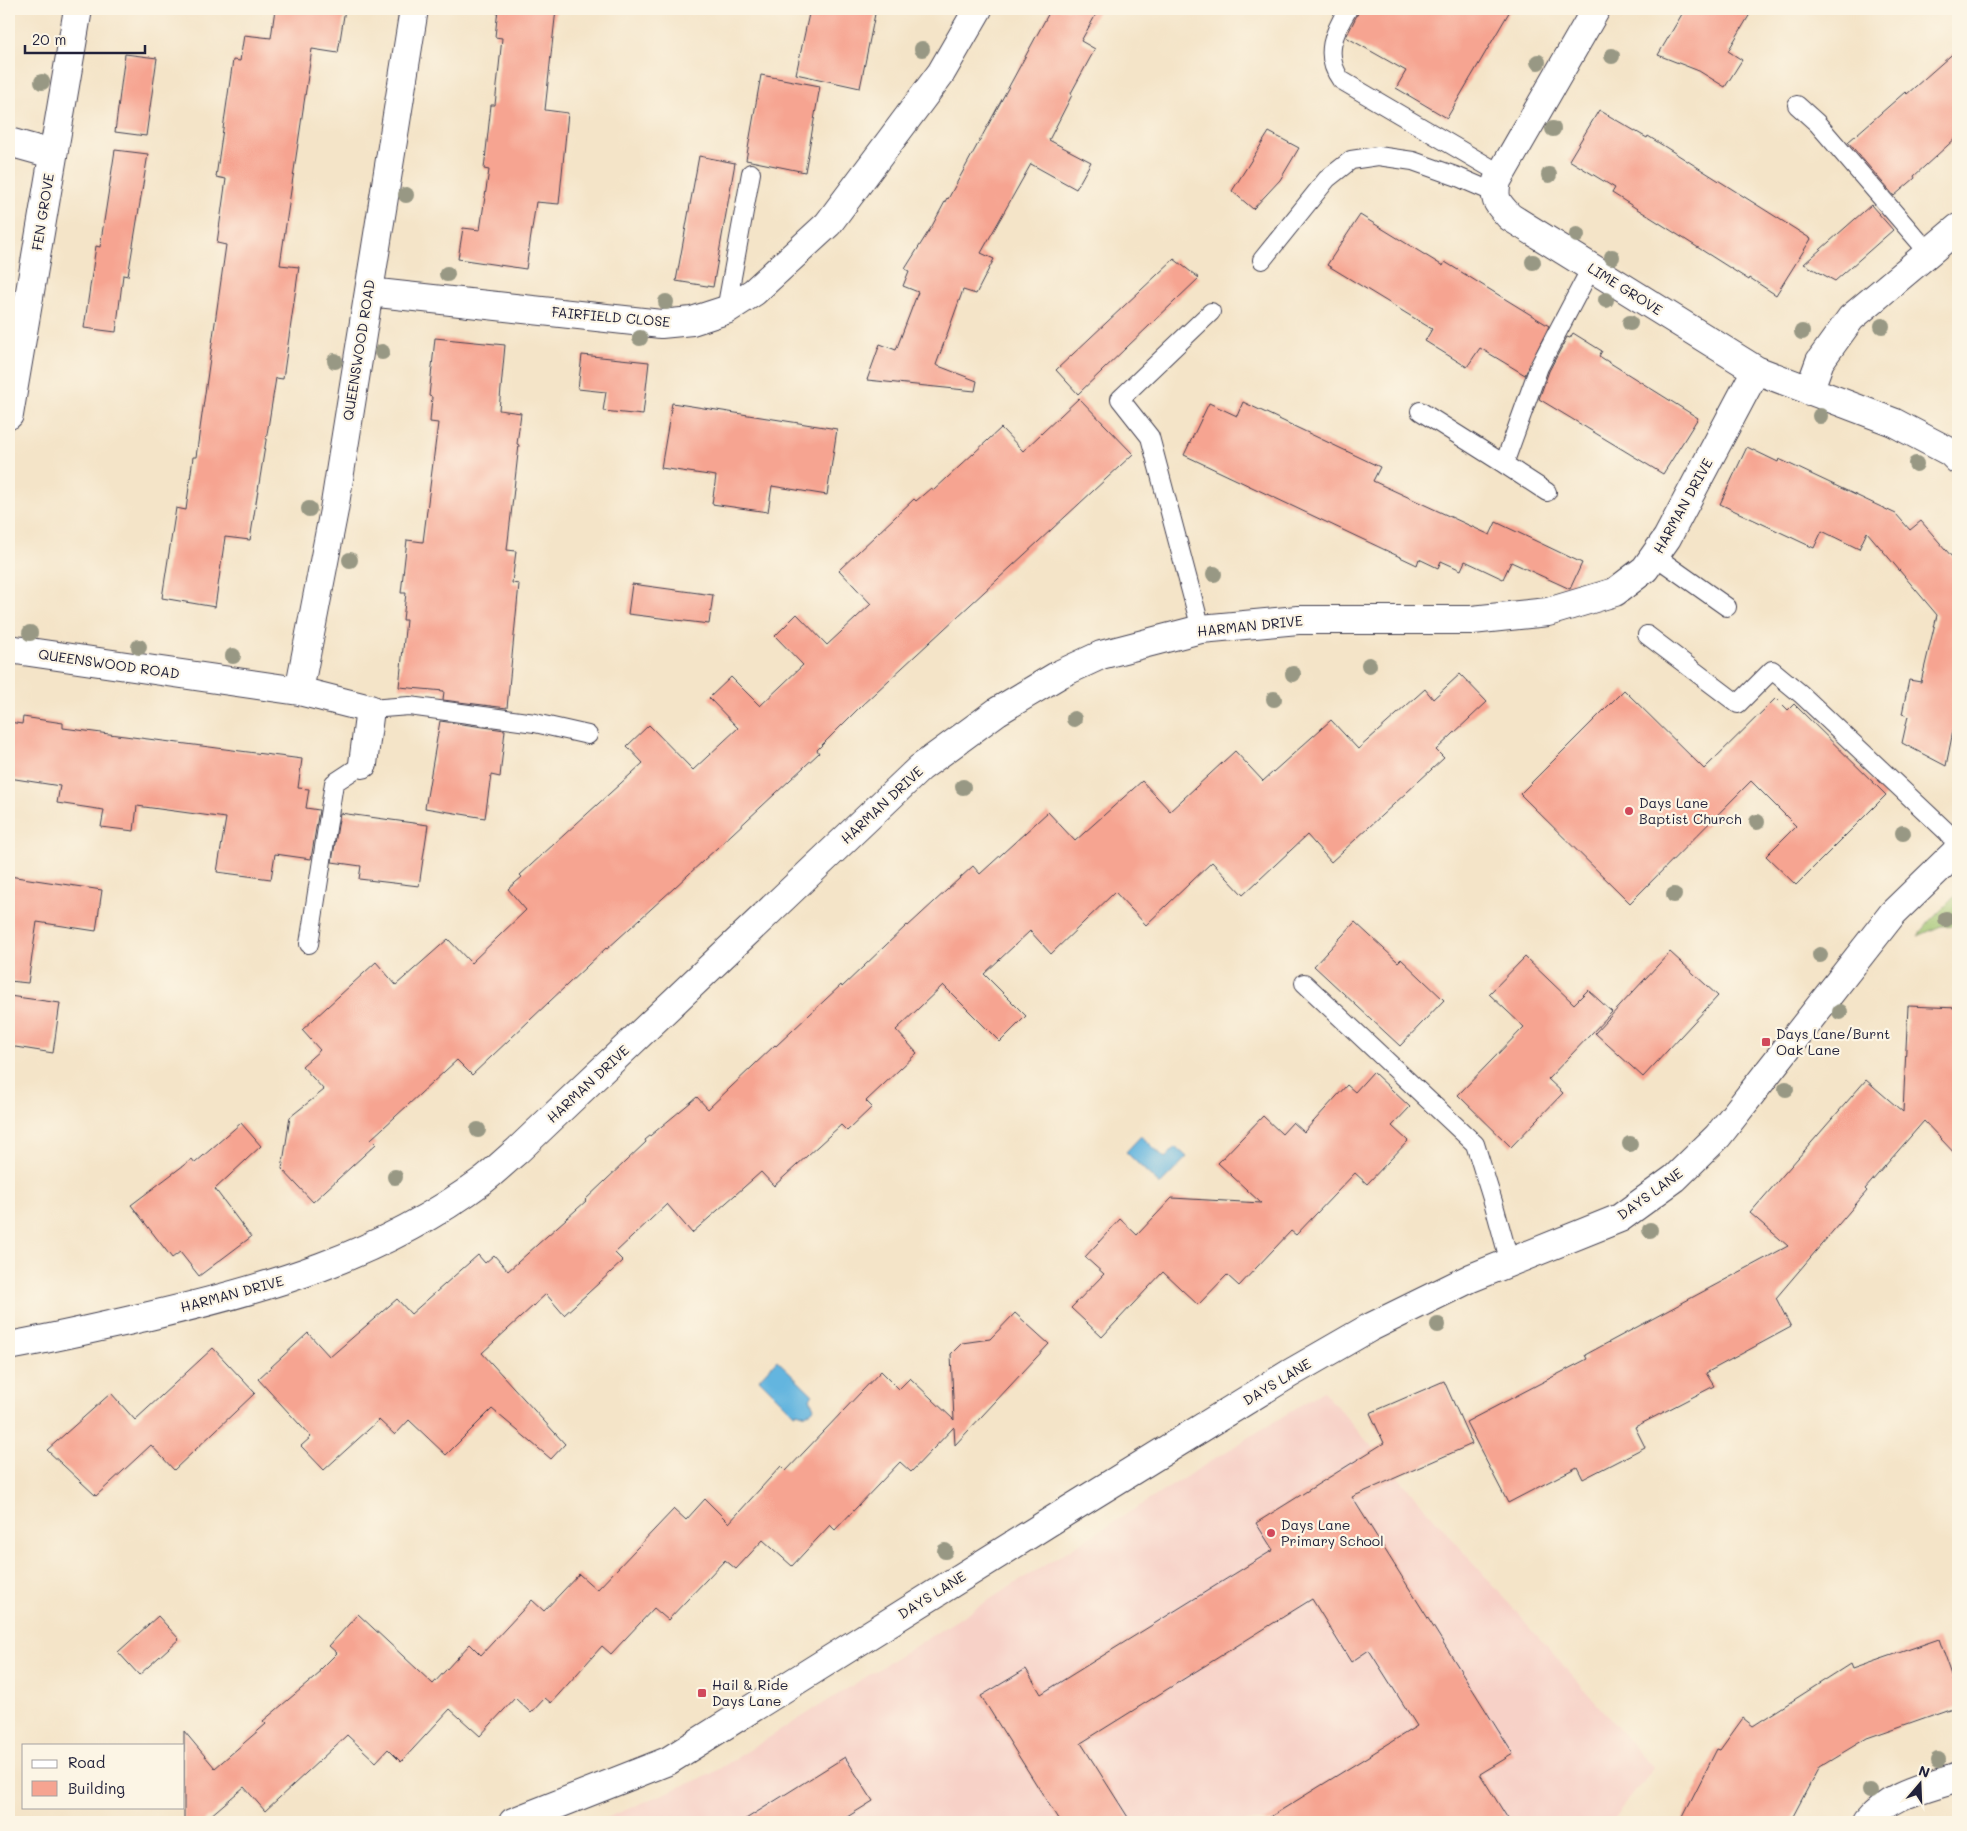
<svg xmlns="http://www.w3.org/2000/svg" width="1967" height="1831" font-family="Mali,sans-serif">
<rect width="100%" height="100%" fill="#fcf5e5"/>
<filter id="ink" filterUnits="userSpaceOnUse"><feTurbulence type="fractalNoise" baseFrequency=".02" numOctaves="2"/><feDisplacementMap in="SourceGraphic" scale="10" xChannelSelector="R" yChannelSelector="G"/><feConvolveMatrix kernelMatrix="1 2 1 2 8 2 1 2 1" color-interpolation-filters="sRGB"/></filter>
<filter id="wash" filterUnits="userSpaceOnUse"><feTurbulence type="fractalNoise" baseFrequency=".0096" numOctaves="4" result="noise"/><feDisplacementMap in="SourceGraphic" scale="20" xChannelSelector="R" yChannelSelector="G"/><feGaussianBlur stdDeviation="1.12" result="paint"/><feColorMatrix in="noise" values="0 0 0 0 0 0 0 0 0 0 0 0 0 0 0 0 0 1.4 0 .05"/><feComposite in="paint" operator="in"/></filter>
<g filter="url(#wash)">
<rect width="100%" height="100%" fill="#f4e4c8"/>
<!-- built -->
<path fill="#f7d1c7" d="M1323 1391 1653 1768 1612 1822H597L711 1774Z"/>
<!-- green -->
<path fill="#9dc36d" stroke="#607254" d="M1958 893V925L1941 926 1918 936 1930 921Z"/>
<!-- water -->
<path fill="#64b5df" stroke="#436c8d" d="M1141 1136 1165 1158 1176 1147 1187 1157 1160 1185 1126 1152Z
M777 1360 813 1395 810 1398 814 1408 806 1415 797 1412 794 1414 759 1379Z"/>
<g id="blocks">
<!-- building -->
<path fill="#f6a491" d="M275 9H345L338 53 312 49 280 265 299 267 283 379 276 378 250 540 225 537 215 607 162 598 176 508 186 510 193 457H196L226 245 217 243 226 179 216 177 233 60 240 61 244 35 271 38Z
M498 9H556L545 110 568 113 559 204 536 202 526 269 458 259 463 228 480 230 489 170 484 169 491 105H495L502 38 495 37Z
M810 9H876L860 88 796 74Z
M1051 9H1099L1081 41 1095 49 1071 93 1072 95 1049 140 1091 162 1076 189 1031 164 981 253 994 259 976 294 963 290 936 365 977 381 975 391 867 380 880 344 896 350 918 292 903 286 909 271 905 269 932 226 947 198 948 199Z
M1360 9H1511L1447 118 1396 88 1406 71 1346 37Z
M1685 9H1753L1728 51 1742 60 1725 87 1699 71 1658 55Z
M1958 49V136L1914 176 1915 178 1894 196 1848 142 1905 92 1907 94Z
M125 54 157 58 146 136 115 132Z
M761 75 820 86 805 172 746 160Z
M1599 110 1647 138 1648 136 1811 239 1776 295 1750 278 1749 280 1612 193 1615 188 1569 160Z
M1269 132 1299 148 1280 180 1253 209 1232 191Z
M115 150 148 154 128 276 123 275 116 332 84 328 96 246 100 247Z
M699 156 735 163 713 287 676 281Z
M1871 205 1893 230 1835 281 1804 264Z
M1360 215 1443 266 1445 262 1549 326 1525 375 1480 348 1467 367 1425 341 1432 329 1327 265Z
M1174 259 1199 278 1078 394 1056 370Z
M1573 333 1602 351 1599 356 1698 418 1663 474 1539 399 1549 371 1567 337 1570 338Z
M435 338 505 345 499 410 521 413 517 444 519 445 507 550 516 551 512 583 519 584 507 708 443 700 444 691 399 687 406 620H403L406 593H401L407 540 423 542 438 423 430 422 432 397 429 396Z
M582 355 649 362 643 415 603 411 606 392 578 389Z
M1079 398 1133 454 862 705 817 750 819 753 674 888 607 949 606 948 472 1075 457 1060 371 1139 376 1144 313 1202 282 1169 290 1117 324 1090 302 1066 320 1050 302 1030 376 962 396 985 448 939 471 963 526 910 508 889 522 877 520 875 643 763 627 746 649 725 693 770 738 728 709 698 731 677 760 706 803 665 775 636 797 614 827 645 871 604 839 570 914 499 916 501 931 488 934 490 1001 428 1023 451Z
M1243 402 1380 467 1373 481 1490 535 1496 522 1582 563 1570 589 1511 562 1503 579 1465 561 1461 570 1441 561 1438 568 1419 559 1417 565 1184 455 1209 403 1237 416Z
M672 403 837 429 827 495 772 486 768 512 712 504 716 476 661 468Z
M1747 447 1778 462 1779 459 1896 514 1910 530 1921 521 1958 564V732L1953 731 1946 766 1902 743 1908 716 1902 714 1909 680 1921 682 1937 615 1867 532 1859 549 1822 531 1814 548 1720 504Z
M632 584 713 595 709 624 628 614Z
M1460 674 1487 702 1436 750 1444 758 1331 862 1307 835 1243 895 1212 862 1146 925 1115 892 1051 954 1030 931 984 974 1026 1016 1000 1042 943 985 896 1030 917 1053 866 1101 872 1107 847 1131 841 1125 774 1186 761 1172 692 1233 667 1204 615 1253 623 1261 564 1315 546 1294 482 1353 565 1444 551 1459 492 1409 446 1455 409 1420 395 1435 379 1420 324 1470 301 1446 311 1437 258 1379 308 1333 330 1357 397 1299 411 1314 478 1255 485 1263 494 1255 508 1271 586 1201 585 1200 646 1142 645 1140 697 1097 708 1109 775 1045 776 1046 841 985 842 987 907 925 908 926 973 866 980 874 1048 812 1075 841 1142 781 1170 811 1235 751 1263 781 1331 720 1358 749 1425 689 1433 699Z
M1624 690 1704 769 1776 698 1788 710 1794 704 1886 795 1796 885 1766 856 1796 826 1751 781 1630 903 1520 794Z
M23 717 63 723V728L302 759 298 788 309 789 306 808 319 810 311 859 275 854 271 879 217 872 226 818 137 806 134 831 101 827 104 810 57 803 60 786 9 778V722L22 724Z
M440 721 505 730 500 777 491 775 485 818 425 808Z
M340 813 428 825 419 886 359 879 361 866 332 862Z
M9 876 102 890 96 931 37 922 28 983 9 981Z
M1355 922 1398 962 1401 959 1444 1000 1400 1046 1314 966Z
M1670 952 1718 996 1643 1077 1595 1033Z
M1525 957 1574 1004 1588 990 1612 1012 1548 1079 1563 1093 1511 1147 1458 1095 1524 1027 1489 994Z
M9 996 60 1003 53 1053 9 1046Z
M1908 1006 1958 1008V1157L1924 1121 1865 1189 1867 1191 1776 1298 1791 1327 1706 1373 1714 1386 1635 1427 1645 1447 1583 1479 1577 1467 1508 1503 1466 1422 1587 1359 1585 1355 1788 1246 1750 1213 1866 1080 1903 1112Z
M1373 1072 1410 1107 1392 1126 1408 1141 1367 1184 1355 1173 1296 1235 1291 1231 1239 1286 1227 1275 1198 1305 1163 1272 1102 1337 1071 1308 1104 1274 1085 1257 1120 1219 1137 1235 1172 1198 1261 1203 1218 1163 1263 1116 1282 1134 1293 1122 1304 1132 1347 1085 1355 1092Z
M241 1123 261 1146 215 1189 251 1237 199 1276 180 1252 172 1258 131 1205 192 1159 195 1163Z
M1015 1313 1049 1344 955 1445 954 1427 911 1472 900 1462 835 1530 830 1525 792 1566 763 1540 736 1569 725 1560 668 1620 654 1608 611 1654 602 1646 551 1703 545 1698 531 1713 515 1698 480 1736 450 1709 401 1762 388 1749 376 1762 347 1735 265 1811 244 1787 203 1822H184V1731L215 1768 266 1724 263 1721 320 1673 319 1671 337 1653 329 1646 358 1614 433 1684 470 1644 481 1655 532 1600 544 1611 579 1574 597 1590 674 1509 686 1520 705 1499 729 1523 781 1466 786 1471 881 1371 899 1389 910 1378 954 1420 951 1354 962 1343 990 1339Z
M213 1348 255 1393 174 1470 151 1445 96 1496 47 1450 111 1393 135 1420Z
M1444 1381 1472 1444 1352 1497 1513 1754 1480 1774 1510 1822H1262L1417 1726 1369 1650 1351 1662 1312 1599 1081 1743 1131 1822H1060L981 1696 1026 1669 1041 1694 1273 1550 1256 1523 1384 1443 1370 1413Z
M158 1616 179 1639 139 1675 118 1652Z
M1939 1639 1958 1693V1706L1867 1738 1819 1767 1790 1822H1680L1717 1749 1720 1750 1743 1718 1753 1726 1850 1664 1852 1669Z
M845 1757 873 1801 839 1822H741Z"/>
</g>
</g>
<g filter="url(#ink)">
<use href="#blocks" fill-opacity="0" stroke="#423f50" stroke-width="1"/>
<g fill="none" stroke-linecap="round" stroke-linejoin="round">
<defs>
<path id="service" d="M1348 9C1334 32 1323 55 1341 80L1501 174
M1797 105 1817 123 1929 253
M1262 260 1327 179 1351 160 1378 156 1413 161 1458 177 1495 193
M726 310 751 173
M1420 411 1504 464 1539 367 1591 268
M1504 464 1547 492
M1655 556 1727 607
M1201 629 1150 437 1120 399 1211 312
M1647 635 1738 704 1772 670 1801 694 1948 833 1958 847
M370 709 409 706 535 723 588 735
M309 944 334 783 363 764
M1304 983 1475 1144 1494 1205 1510 1263"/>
<path id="minor" d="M1596 9 1497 181C1493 200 1497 203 1510 217L1756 370 1893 422 1950 452 1958 460
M9 142 52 154
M369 292 661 324 692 321 726 310 754 292 828 224 941 73 978 9
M1809 391 1820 361 1851 318 1958 228
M9 415 78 9
M9 649 299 691 334 510 414 9
M299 691 370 709 363 764
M9 1346C55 1338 100 1327 145 1317 267 1289 381 1256 482 1181 494 1172 505 1161 517 1151L920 768 998 711 1060 674 1101 655 1201 629 1298 620H1472L1548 612 1615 592 1645 569 1667 538 1756 370
M1868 1822C1890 1794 1926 1788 1958 1777"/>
<path id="tertiary" d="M513 1822 668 1761 1067 1511 1289 1374 1369 1328 1471 1278 1620 1218 1675 1178 1718 1136 1893 913 1958 850"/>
</defs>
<!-- service casing -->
<use href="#service" stroke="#423f50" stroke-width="20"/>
<!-- minor casing -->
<use href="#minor" stroke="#423f50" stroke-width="30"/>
<!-- tertiary casing -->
<use href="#tertiary" stroke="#423f50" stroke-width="30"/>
<!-- service -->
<use href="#service" stroke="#fff" stroke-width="18"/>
<!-- minor -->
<use href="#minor" stroke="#fff" stroke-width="28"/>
<!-- tertiary -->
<use href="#tertiary" stroke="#fff" stroke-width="28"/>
</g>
<!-- trees -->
<g fill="#989884">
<circle cx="922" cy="49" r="8"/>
<circle cx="1612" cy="56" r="8"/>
<circle cx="1538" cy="62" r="8"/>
<circle cx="42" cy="82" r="8"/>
<circle cx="1553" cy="129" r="8"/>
<circle cx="1549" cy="175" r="8"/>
<circle cx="406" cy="195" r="8"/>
<circle cx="1577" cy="235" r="8"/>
<circle cx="1612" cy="257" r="8"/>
<circle cx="1533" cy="262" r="8"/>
<circle cx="447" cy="274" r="8"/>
<circle cx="1606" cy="300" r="8"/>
<circle cx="666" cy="302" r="8"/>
<circle cx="1630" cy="323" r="8"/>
<circle cx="1882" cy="326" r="8"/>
<circle cx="1802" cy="332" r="8"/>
<circle cx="640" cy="338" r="8"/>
<circle cx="382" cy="352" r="8"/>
<circle cx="335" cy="361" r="8"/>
<circle cx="1820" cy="416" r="8"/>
<circle cx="1916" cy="464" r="8"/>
<circle cx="309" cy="509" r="8"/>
<circle cx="350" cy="560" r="8"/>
<circle cx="1214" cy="574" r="8"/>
<circle cx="30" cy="633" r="8"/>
<circle cx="139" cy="647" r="8"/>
<circle cx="233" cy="656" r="8"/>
<circle cx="1369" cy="665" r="8"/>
<circle cx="1293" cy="674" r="8"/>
<circle cx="1274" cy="699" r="8"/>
<circle cx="1074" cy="719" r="8"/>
<circle cx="963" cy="787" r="8"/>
<circle cx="1757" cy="822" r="8"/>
<circle cx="1903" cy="833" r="8"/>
<circle cx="1674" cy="895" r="8"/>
<circle cx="1946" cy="919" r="8"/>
<circle cx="1820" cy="955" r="8"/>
<circle cx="1840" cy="1012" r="8"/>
<circle cx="1786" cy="1089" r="8"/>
<circle cx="478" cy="1130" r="8"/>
<circle cx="1630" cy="1144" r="8"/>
<circle cx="395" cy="1177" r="8"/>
<circle cx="1650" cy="1230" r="8"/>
<circle cx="1438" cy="1325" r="8"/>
<circle cx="945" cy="1551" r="8"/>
<circle cx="1938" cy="1760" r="8"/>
<circle cx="1870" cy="1791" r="8"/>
</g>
</g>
<!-- markers -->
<g fill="#d1495b" stroke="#fcf5e5" stroke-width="2">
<circle cx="1629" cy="811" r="5"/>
<rect x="1761" y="1037" width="10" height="10" rx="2.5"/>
<circle cx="1271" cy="1533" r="5"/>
<rect x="697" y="1688" width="10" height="10" rx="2.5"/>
</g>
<g text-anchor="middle" stroke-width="4.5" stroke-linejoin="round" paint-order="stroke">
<!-- street labels -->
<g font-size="14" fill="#22223b" stroke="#fcf5e5">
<text transform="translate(43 212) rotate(-81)" y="5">FEN GROVE</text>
<text transform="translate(1625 289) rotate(32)" y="5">LIME GROVE</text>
<text transform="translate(611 317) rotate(5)" y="5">FAIRFIELD CLOSE</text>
<text transform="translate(359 350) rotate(-81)" y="5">QUEENSWOOD ROAD</text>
<text transform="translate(1683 506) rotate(-61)" y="5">HARMAN DRIVE</text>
<text transform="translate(1250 626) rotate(-6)" y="5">HARMAN DRIVE</text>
<text transform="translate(109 664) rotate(8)" y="5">QUEENSWOOD ROAD</text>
<text transform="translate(882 805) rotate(-43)" y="5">HARMAN DRIVE</text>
<text transform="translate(588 1084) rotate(-43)" y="5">HARMAN DRIVE</text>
<text transform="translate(1650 1194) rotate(-36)" y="5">DAYS LANE</text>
<text transform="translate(232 1294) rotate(-15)" y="5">HARMAN DRIVE</text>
<text transform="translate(1277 1382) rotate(-31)" y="5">DAYS LANE</text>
<text transform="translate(932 1595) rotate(-32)" y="5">DAYS LANE</text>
</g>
<!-- poi labels -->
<g font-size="14" fill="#22223b" stroke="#fcf5e5" text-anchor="start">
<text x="1639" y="808">Days Lane<tspan x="1639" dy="16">Baptist Church</tspan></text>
<text x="1776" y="1039">Days Lane/Burnt<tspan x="1776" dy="16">Oak Lane</tspan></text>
<text x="1281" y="1530">Days Lane<tspan x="1281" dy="16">Primary School</tspan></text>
<text x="712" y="1690">Hail &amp; Ride<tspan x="712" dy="16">Days Lane</tspan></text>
</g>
</g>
<!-- margin -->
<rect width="1967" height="1831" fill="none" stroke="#fcf5e5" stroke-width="30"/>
<!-- legend -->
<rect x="22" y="1744" width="162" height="65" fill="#fcf5e5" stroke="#a5a1a1"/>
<rect x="32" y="1760" width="25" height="8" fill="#ffffff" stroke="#a5a1a1"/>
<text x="68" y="1768" font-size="15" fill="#22223b">Road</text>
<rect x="32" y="1781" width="25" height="15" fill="#f6a491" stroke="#a5a1a1"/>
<text x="68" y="1794" font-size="15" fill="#22223b">Building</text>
<!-- north arrow -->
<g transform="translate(1920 1784) rotate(19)" stroke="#fcf5e5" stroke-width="4" paint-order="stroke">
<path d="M0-4L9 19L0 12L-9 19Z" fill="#22223b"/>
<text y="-8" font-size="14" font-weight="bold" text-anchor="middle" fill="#22223b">N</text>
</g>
<!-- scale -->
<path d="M25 45v8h120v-8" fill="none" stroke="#22223b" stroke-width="2.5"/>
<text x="32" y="45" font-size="15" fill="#22223b" stroke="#fcf5e5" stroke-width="4" paint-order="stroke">20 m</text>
</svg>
